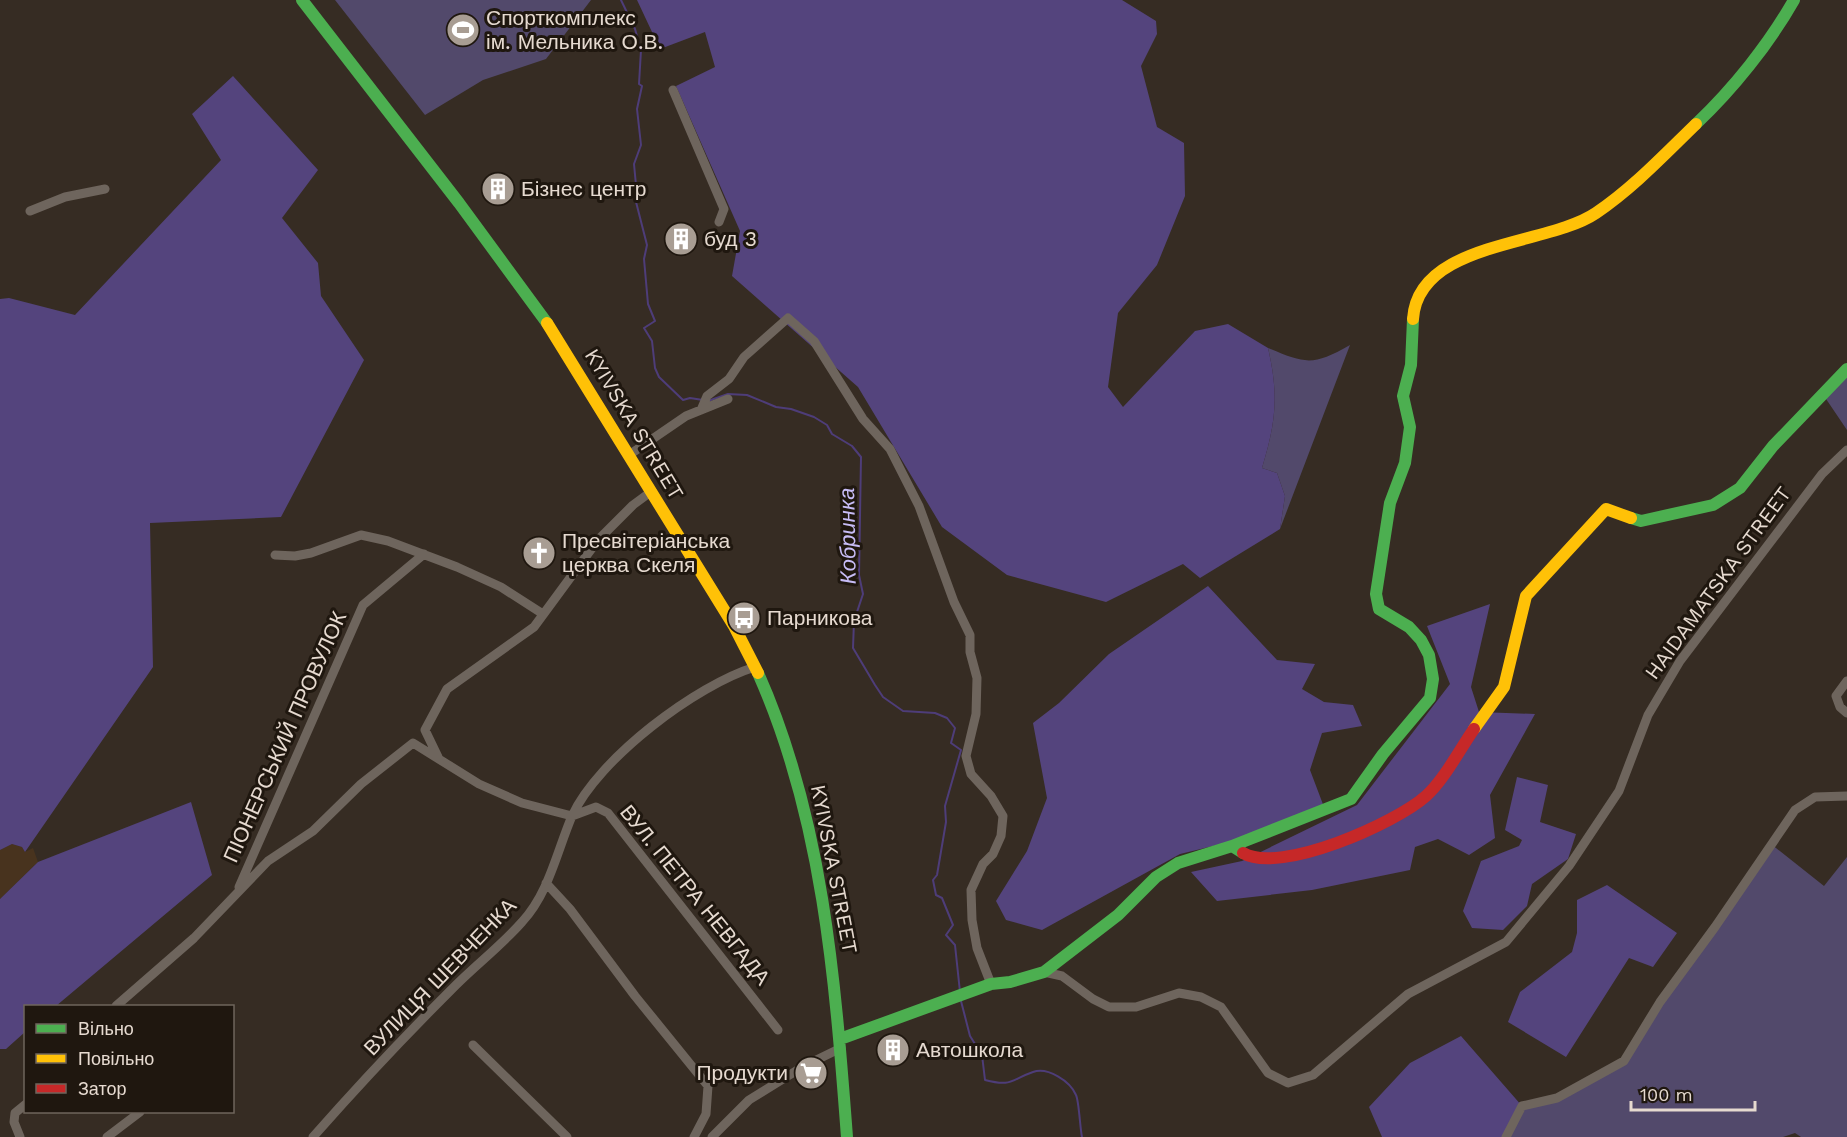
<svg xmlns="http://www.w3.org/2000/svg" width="1847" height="1137" font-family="'Work Sans',sans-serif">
<rect width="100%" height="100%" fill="#362c23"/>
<!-- built -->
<path fill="#48331e" d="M12 844 22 847 25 852 33 848 38 862 0 899V850Z"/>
<!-- green -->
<path fill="#52496b" d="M335 0H591L546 59 483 80 425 115Z
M1350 345 1280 529 1285 496 1277 473 1262 468C1276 421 1279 396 1268 348 1306 364 1313 366 1350 345Z
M1847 369V430L1822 393Z
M1771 844 1824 886 1847 857V1137H1801L1795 1133 1783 1137H1506L1522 1106 1557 1098 1624 1061Z"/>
<!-- forest -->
<path fill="#54447d" d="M637 0H1122L1156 21 1157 34 1141 66 1157 127 1184 143 1185 196 1157 265 1118 313 1108 387 1123 407 1195 331 1228 324 1268 348C1279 396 1276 421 1262 468L1277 473 1285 496 1280 529 1200 578 1183 564 1106 602 1007 575 942 527 858 387 732 276 740 231 676 86 715 67 705 32 660 49Z
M233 76 318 170 282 218 318 263 321 296 364 360 281 517 150 523 153 667 25 852 22 847 12 844 0 850V299L9 298 75 315 221 160 192 114Z
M1208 586 1277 660 1315 664 1302 689 1324 702 1353 705 1362 726 1322 733 1310 770 1324 807 1238 840 1180 854 1042 930 1006 920 996 901 1027 851 1047 798 1033 723 1059 703 1109 654Z
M1490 604 1471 687 1479 712 1535 714 1490 795 1495 838 1469 855 1438 839 1415 847 1410 870 1312 890 1217 901 1191 872 1242 861 1357 805 1450 684 1427 626Z
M1517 777 1548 785 1540 822 1576 834 1568 859 1532 884 1527 906 1503 930 1472 928 1463 911 1481 861 1519 846 1522 840 1505 830Z
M191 802 212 875 56 1006H26L25 1032 6 1049H0V899L38 862Z
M1607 885 1677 933 1653 967 1629 958 1566 1057 1508 1022 1520 992 1572 952 1577 933V900Z
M1461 1036 1522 1106 1505 1137H1382L1369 1107 1410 1063Z"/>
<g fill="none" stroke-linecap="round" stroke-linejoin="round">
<!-- stream -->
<path stroke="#4e3d79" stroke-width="2" d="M621 0 635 29 641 50 639 84 642 86 637 109 641 145 634 164 637 196 635 198 647 245 644 259 648 304 655 321 644 328 652 341 655 368 659 377 683 400 690 398 703 400
M708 401 728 394 747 395 776 407 791 409 814 417 827 425 832 434 852 446 861 457 859 575 863 594 854 621 853 648 875 685 883 697 903 711 935 713 947 718 955 728 951 743 961 750 945 806 946 822 937 875 933 880 936 895 942 898 953 925 946 935 955 945 960 992
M961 1001 970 1036 982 1055 985 1080C1012 1087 1010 1080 1033 1072 1048 1067 1070 1081 1076 1095 1079 1101 1080 1128 1082 1137"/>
<!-- street -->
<path stroke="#6e655d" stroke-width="9" d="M673 90 724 209 719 222
M30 211 65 197 105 189
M701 410 707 396 729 379 744 357 788 318 814 341 863 419 890 449 919 506 954 602 970 635V652L977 678 976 714 966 756 971 774 991 796 1003 816 1001 836 993 854 983 864 971 890 972 920 977 948 991 984
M629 455 686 416 728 399
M275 555 295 556 311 553 361 535 388 541 457 567 501 587 543 614
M1847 681 1836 696 1840 707 1847 713
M438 757 425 730 447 689 534 627 598 540 633 505 652 491
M546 883 570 909 635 996 708 1086 706 1114 694 1137
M239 887 363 605 424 554
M1044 972 1062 976 1093 999 1109 1007H1136L1179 993 1201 997 1221 1007 1268 1073 1288 1083 1313 1075 1408 994 1506 942 1569 866 1619 791 1648 715 1680 661 1822 474 1847 450
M116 1006 194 938 268 861 313 831 361 784 413 743 479 784 522 803 572 816 596 807 608 813 778 1030
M473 1045 567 1137
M20 1137 14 1122 15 1113 26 1104
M107 1137 140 1112
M313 1137C357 1087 403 1038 450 991 473 967 500 947 522 922 549 893 557 851 572 816 598 759 696 685 755 667
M712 1137 749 1100 804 1066 841 1048
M1506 1137 1522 1106 1557 1098 1624 1061 1660 1002 1715 927 1795 810 1815 797 1847 796"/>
<!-- fast -->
<path stroke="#4caf50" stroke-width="12" d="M302 0 459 203 547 323
M1696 124C1733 89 1769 44 1794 0
M1631 518 1641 521 1713 505 1740 488 1773 446 1847 369
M758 673C823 819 835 979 847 1137
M1232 846 1351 799 1383 754 1430 698 1433 679 1429 655 1421 640 1409 627 1379 609 1376 594 1390 503 1405 463 1410 427 1403 396 1411 365 1413 319
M840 1039 991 984 1010 982 1044 972 1118 915 1156 877 1178 863 1232 846 1243 853"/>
<!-- slow -->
<path stroke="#ffc107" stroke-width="12" d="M1413 319C1418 241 1548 246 1596 213 1633 188 1664 155 1696 124
M547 323 734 626 758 673
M1474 729 1504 687 1526 596 1606 509 1631 518"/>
<!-- jam -->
<path stroke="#c62828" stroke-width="12" d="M1243 853C1280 875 1396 823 1426 796 1444 780 1460 749 1474 729"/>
</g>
<!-- icons -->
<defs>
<symbol id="stadium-disc" viewBox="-11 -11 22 22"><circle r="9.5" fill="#a89d93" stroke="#1f170f"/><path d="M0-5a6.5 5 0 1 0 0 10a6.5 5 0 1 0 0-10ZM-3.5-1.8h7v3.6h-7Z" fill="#fff"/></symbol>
<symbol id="building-disc" viewBox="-11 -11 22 22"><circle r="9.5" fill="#a89d93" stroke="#1f170f"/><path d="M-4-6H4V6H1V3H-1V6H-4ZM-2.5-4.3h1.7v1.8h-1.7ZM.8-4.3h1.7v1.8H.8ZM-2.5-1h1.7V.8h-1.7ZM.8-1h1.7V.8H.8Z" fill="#fff"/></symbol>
<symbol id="church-disc" viewBox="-11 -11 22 22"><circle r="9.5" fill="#a89d93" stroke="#1f170f"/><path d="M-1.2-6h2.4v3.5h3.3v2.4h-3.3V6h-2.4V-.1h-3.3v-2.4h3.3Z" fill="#fff"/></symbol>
<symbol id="bus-disc" viewBox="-11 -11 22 22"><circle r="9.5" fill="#a89d93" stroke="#1f170f"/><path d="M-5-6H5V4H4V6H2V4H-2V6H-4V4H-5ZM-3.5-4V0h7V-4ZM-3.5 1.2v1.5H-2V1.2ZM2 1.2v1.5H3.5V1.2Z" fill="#fff"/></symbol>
<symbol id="supermarket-disc" viewBox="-11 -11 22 22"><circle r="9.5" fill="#a89d93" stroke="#1f170f"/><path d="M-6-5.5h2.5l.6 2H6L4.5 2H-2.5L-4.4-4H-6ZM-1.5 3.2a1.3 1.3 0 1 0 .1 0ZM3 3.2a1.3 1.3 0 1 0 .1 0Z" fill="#fff"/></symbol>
</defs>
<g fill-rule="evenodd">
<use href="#stadium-disc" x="444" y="11" width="38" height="38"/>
<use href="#building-disc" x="479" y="170" width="38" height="38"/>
<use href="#building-disc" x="662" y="220" width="38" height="38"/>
<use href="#church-disc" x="520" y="534" width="38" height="38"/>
<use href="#bus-disc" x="725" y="599" width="38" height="38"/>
<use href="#building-disc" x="874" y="1031" width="38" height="38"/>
<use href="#supermarket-disc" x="792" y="1054" width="38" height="38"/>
</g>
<g text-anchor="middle" stroke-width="6" stroke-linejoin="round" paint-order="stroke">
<!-- poi labels -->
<g font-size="21" fill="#e6dad0" stroke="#1f170f" text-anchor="start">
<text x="486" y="25">Спорткомплекс<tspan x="486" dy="24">ім. Мельника О.В.</tspan></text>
<text x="521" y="196">Бізнес центр</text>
<text x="704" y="246">буд 3</text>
<text x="562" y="548">Пресвітеріанська<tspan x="562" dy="24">церква Скеля</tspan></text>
<text x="767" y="625">Парникова</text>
<text x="916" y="1057">Автошкола</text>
<text x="788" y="1080" text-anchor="end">Продукти</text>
</g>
<!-- street labels -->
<g font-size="21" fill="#e6dad0" stroke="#1f170f">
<text transform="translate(634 424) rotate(59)" y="7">KYIVSKA STREET</text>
<text transform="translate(1718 583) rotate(-54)" y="7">HAIDAMATSKA STREET</text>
<text transform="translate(285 737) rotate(-66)" y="7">ПІОНЕРСЬКИЙ ПРОВУЛОК</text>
<text transform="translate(834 869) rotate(79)" y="7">KYIVSKA STREET</text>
<text transform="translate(695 895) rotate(51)" y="7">ВУЛ. ПЕТРА НЕВГАДА</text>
<text transform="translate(440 977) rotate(-46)" y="7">ВУЛИЦЯ ШЕВЧЕНКА</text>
</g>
<!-- water labels -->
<g font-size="22" font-style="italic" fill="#c7bcf6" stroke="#1f170f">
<text transform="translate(847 536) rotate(-91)" y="8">Кобринка</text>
</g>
</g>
<!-- legend -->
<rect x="24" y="1005" width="210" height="108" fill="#1f170f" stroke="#6f655c" stroke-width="1.5"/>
<rect x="36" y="1024" width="30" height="9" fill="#4caf50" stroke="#6f655c" stroke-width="1.5"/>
<text x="78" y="1035" font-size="18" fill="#e6dad0">Вільно</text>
<rect x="36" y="1054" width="30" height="9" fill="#ffc107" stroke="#6f655c" stroke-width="1.5"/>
<text x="78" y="1065" font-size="18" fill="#e6dad0">Повільно</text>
<rect x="36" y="1084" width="30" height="9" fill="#c62828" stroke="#6f655c" stroke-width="1.5"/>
<text x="78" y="1095" font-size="18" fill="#e6dad0">Затор</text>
<!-- scale -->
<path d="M1631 1101v9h124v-9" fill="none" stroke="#e6dad0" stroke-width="3"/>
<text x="1640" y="1101" font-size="18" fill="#e6dad0" stroke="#1f170f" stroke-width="4.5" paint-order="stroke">100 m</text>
</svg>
